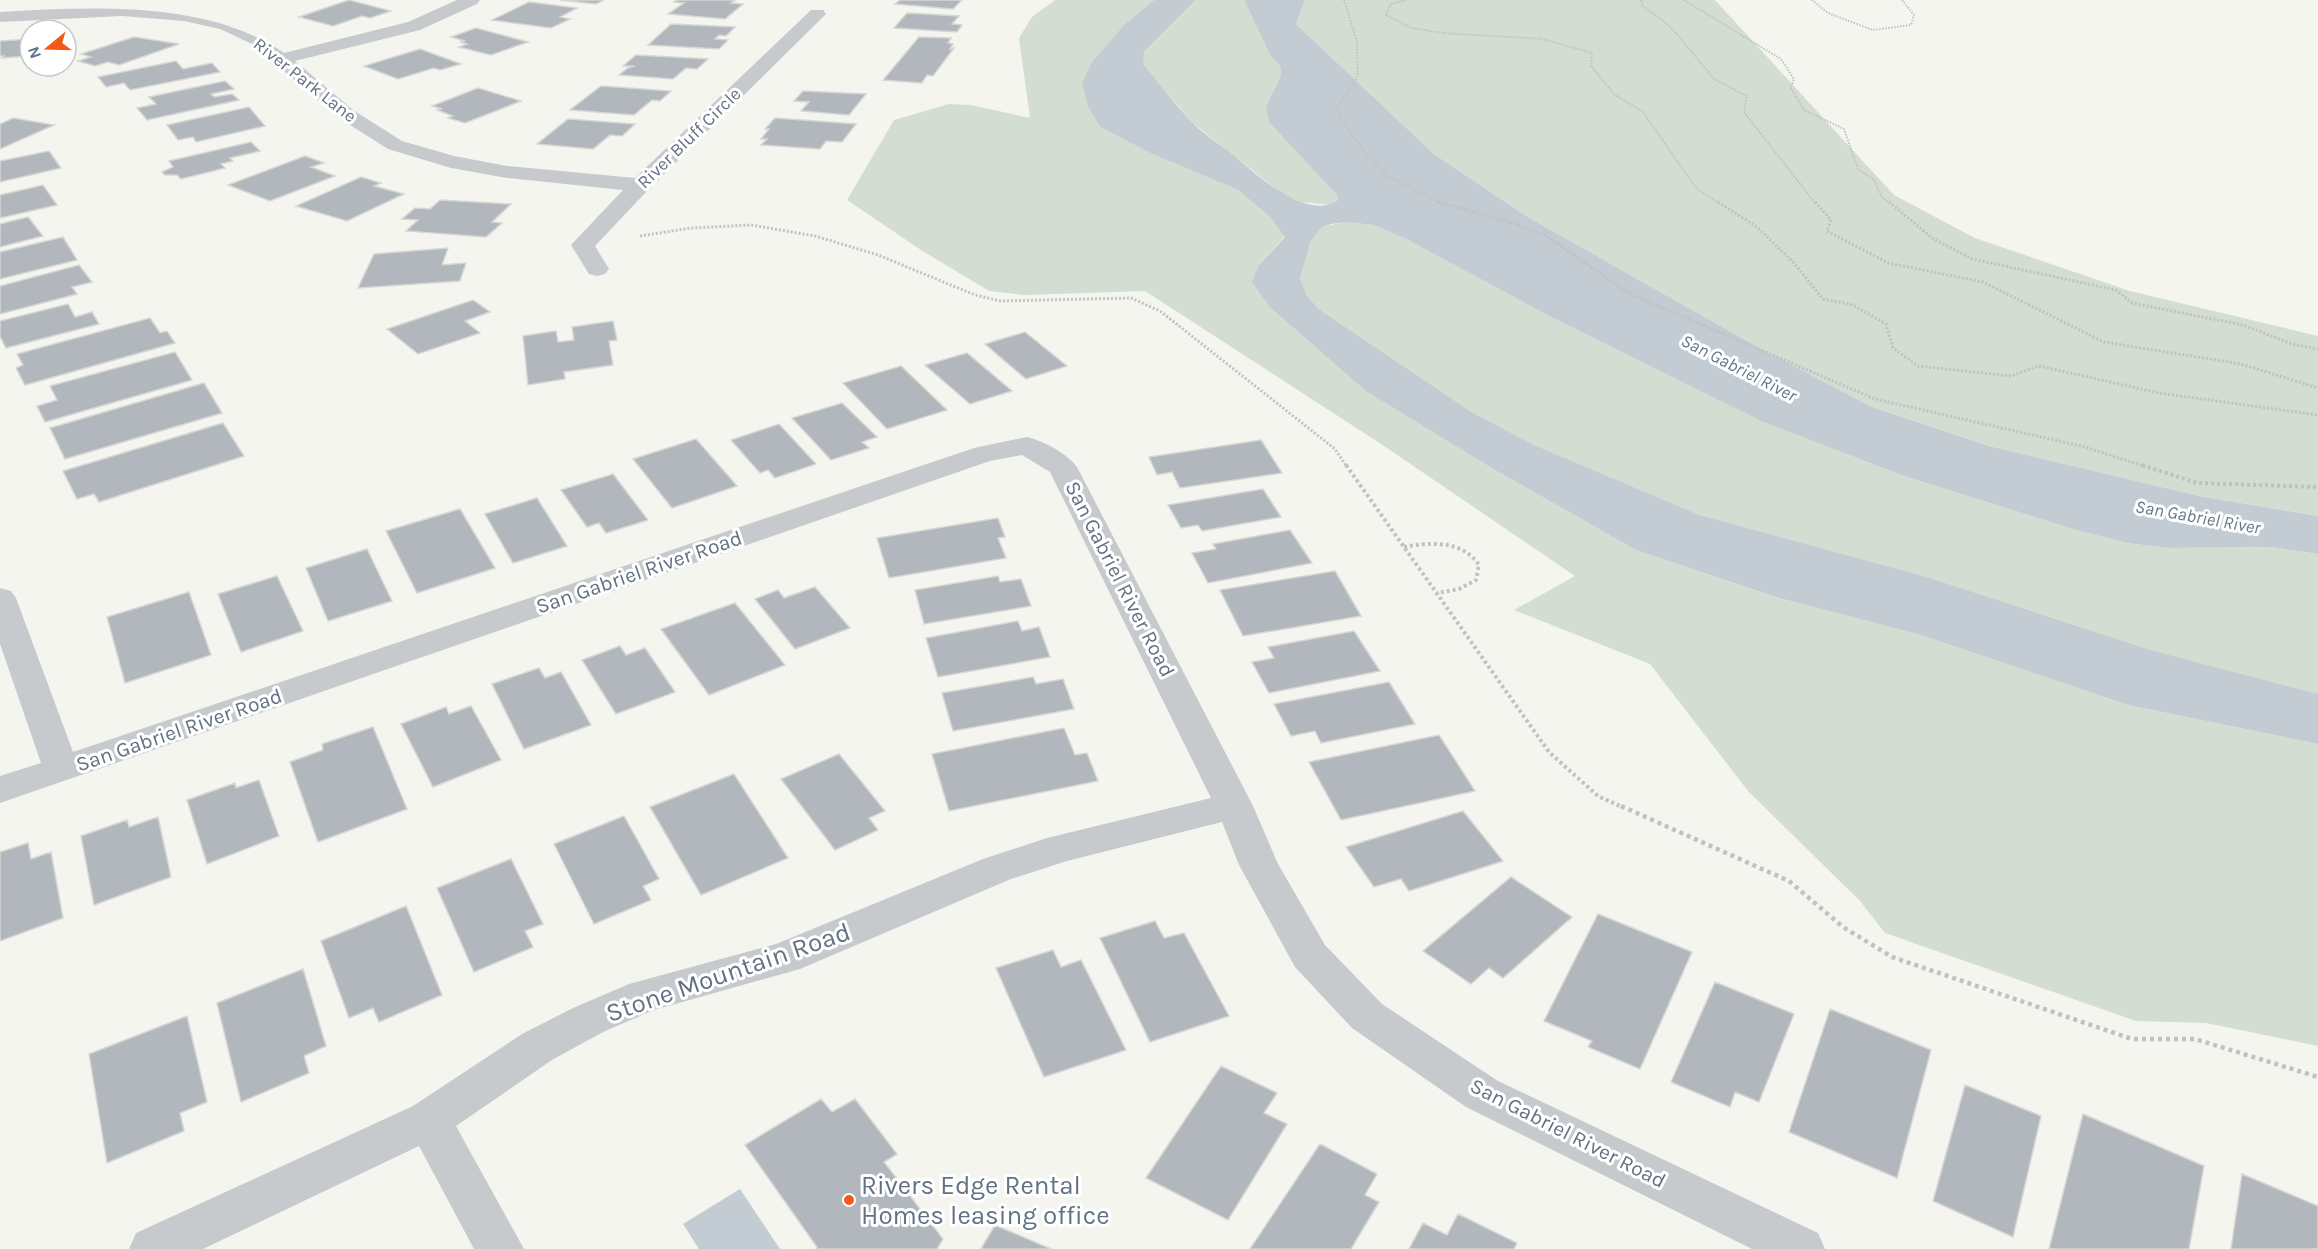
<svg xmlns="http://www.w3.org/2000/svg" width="2318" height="1249" font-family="Karla,sans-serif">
<rect width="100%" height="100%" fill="#f5f5f0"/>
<!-- green -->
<path fill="#d4ddd1" d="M1055 0H1154L1125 24 1082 83 1087 105 1100 127 1150 153 1238 190 1270 217 1285 236 1259 265 1502 474 1636 550 1779 598 1921 635 2128 705 2318 744V1046L2206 1023 2136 1021 1885 933 1860 901 1748 791 1650 664 1514 610 1575 576 1384 446 1145 291 1024 295 989 291 921 250 847 200 894 120 949 104 971 105 1030 118 1019 38 1032 17Z
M1196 0H1244L1270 55 1280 66 1281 76 1266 106 1337 195 1338 200 1331 205 1301 202 1281 193 1193 123 1142 64 1144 52Z
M1305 0H1715L1894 195 1975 238 2130 291 2318 336V516L2199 496 1989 446 1872 407 1754 345 1526 216 1434 154 1296 24Z
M1345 222 1374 225 1408 240 1551 317 1763 422 1904 476 2076 530 2127 543 2168 548 2271 547 2318 554V694L2151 650 1924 576 1700 515 1532 444 1470 411 1319 309 1307 296 1300 278 1311 241 1322 227Z"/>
<!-- water -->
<path fill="#c3ccd2" d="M1154 0H1196L1144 52 1143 64C1159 83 1174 103 1191 121 1202 133 1218 143 1231 153 1254 172 1307 223 1338 200L1337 195 1269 122 1266 106 1281 76 1280 66 1270 55 1244 0H1305L1296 24 1434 154 1526 216 1754 345 1872 407 1989 446 2199 496 2318 516V554L2271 547 2168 548 2127 543 2076 530 1904 476 1763 422 1551 317 1408 240 1374 225 1345 222 1332 224 1322 227 1311 241 1300 278 1307 296 1319 309 1470 411 1532 444 1700 515 1924 576 2151 650 2318 694V744L2128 705 1921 635 1779 598 1636 550 1502 474 1366 391 1270 307 1252 282 1259 265 1285 237 1270 217 1238 190 1150 153 1100 127 1087 105 1082 83 1092 62 1125 24Z
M740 1189 780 1249H699L683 1224Z"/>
<!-- building -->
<path fill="#b1b7bd" stroke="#d6d6d3" stroke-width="1.5" d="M349 0 391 11 370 18 362 16 333 26 299 17Z
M560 0H604L596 4Z
M677 0H735L731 3 743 4 725 19 668 14 684 3 674 2Z
M900 0H962L953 9 895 4Z
M529 2 577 8 560 17 570 19 551 28 492 20Z
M907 13 959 16 952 24 962 25 957 32 894 28Z
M671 24 735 27 726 36 719 35 715 39 728 40 719 49 648 45Z
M476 28 528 42 491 55 459 47 467 44 460 42 465 41 451 37Z
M134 37 179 44 119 65 108 62 95 66 78 61 91 57 81 54Z
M919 37 951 38 948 43 953 44 950 49 954 48 933 76 927 75 922 83 883 80Z
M30 39 29 56 2 58 4 56H0V41Z
M420 49 461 64 440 70 434 68 398 79 364 66Z
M636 55 708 59 697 69 686 68 673 79 619 75 628 68 635 66H623Z
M176 61 183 69 212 63 220 72 130 90 124 83 106 87 98 77Z
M225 81 234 89 211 94 214 97 232 94 239 100 147 120 137 108 156 104 149 97Z
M601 86 671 91 660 101 652 100 634 115 570 110Z
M478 88 521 101 465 123 448 118 453 116 437 110 442 109 432 106Z
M803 91 866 94 849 115 801 111 809 102 794 101Z
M249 107 265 126 196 142 193 137 178 140 167 125Z
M13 118 54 125 0 149V124Z
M775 118 856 124 842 142 826 141 820 149 761 145 767 139H761L769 129H765Z
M568 119 635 124 622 136 610 135 593 149 537 144Z
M251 142 260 151 230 158 233 161 221 164 225 168 181 179 177 175H165L162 172 173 167 169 161Z
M49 151 61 168 0 182V161Z
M305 156 324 163 311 167 335 176 270 201 228 185Z
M361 177 381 183 374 186 404 194 347 221 296 206Z
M43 185 57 205 0 218V195Z
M440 200 511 204 492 222 502 223 486 237 406 231 418 220 402 219 415 208 430 209Z
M28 217 43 236 0 247V224Z
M63 237 77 260 0 279V252Z
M448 248 442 265 466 263 460 281 358 288 374 254Z
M79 265 92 282 72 287 77 294 0 314V286Z
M473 300 490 312 465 321 480 333 418 354 387 329Z
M68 304 75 317 92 312 99 324 6 348 0 336V321Z
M150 318 160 333 167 331 175 343 25 385 16 368 23 365 17 354Z
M613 321 617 340 609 341 613 365 564 372 565 379 528 385 523 336 556 331 558 342 574 340 572 327Z
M1025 332 1067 366 1026 379 985 344Z
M175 352 192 380 45 422 37 406 57 400 50 386Z
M967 353 1012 391 970 404 925 365Z
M901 366 947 410 887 429 843 383Z
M204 383 222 413 65 459 50 428Z
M842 403 877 437 862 442 869 448 831 460 792 418Z
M223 423 244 456 99 502 94 494 77 499 63 471Z
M779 424 816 464 775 478 768 470 760 473 731 440Z
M696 439 737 486 672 508 633 459Z
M1261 440 1282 473 1180 488 1172 472 1157 475 1149 457Z
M613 474 648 520 606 533 599 523 587 527 561 490Z
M1263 489 1281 517 1202 531 1198 525 1181 528 1168 505Z
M537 498 567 546 513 563 485 514Z
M460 509 495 568 417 593 386 531Z
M998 518 1005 537 998 538 1006 558 889 578 877 538Z
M1290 530 1312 563 1208 583 1192 553 1216 549 1213 544Z
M367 549 392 601 328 621 306 568Z
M1335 571 1361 616 1243 636 1220 590Z
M277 576 303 631 241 652 218 594Z
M998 576 1000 582 1021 579 1031 606 924 624 915 590Z
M815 587 850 628 795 649 755 599 778 590 784 598Z
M189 592 211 655 125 683 107 617Z
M735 603 785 665 709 695 661 629Z
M1018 621 1022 631 1039 627 1050 657 938 677 926 638Z
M1354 631 1380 671 1269 693 1252 662 1274 658 1268 647Z
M620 646 626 655 645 648 675 692 616 714 582 660Z
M539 668 545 678 561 672 591 725 524 749 492 684Z
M1033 677 1036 684 1063 679 1074 709 953 731 942 693Z
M1389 682 1415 724 1321 743 1315 731 1291 736 1274 704Z
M471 706 501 760 433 787 401 724 446 707 449 714Z
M373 727 407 809 318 842 290 762 323 750 322 744Z
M1064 728 1075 755 1087 753 1098 781 949 811 932 754Z
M1439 735 1475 791 1341 820 1309 762Z
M839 754 885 811 869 818 878 830 835 850 781 779Z
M734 774 788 858 701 895 650 807Z
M259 780 279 836 207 864 187 800 235 783 236 788Z
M1463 811 1503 861 1409 891 1401 879 1374 887 1346 847Z
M624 816 659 879 643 886 651 900 594 924 554 844Z
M158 817 171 877 94 905 81 836 127 820 129 827Z
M28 843 31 859 51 852 63 918 0 941V852Z
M511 859 543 924 525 931 533 947 474 972 437 888Z
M1511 877 1572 917 1503 978 1489 968 1471 984 1423 951Z
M406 906 442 995 379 1022 373 1008 349 1018 321 941Z
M1598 914 1692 952 1640 1069 1588 1047 1592 1041 1544 1021Z
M1155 921 1164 938 1184 933 1229 1016 1150 1042 1100 938Z
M1053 950 1061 967 1081 960 1126 1050 1044 1077 996 968Z
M303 969 326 1046 304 1056 309 1073 241 1102 217 1003Z
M1715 982 1794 1014 1759 1102 1735 1092 1730 1107 1671 1082Z
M1830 1009 1931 1050 1897 1178 1789 1132Z
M187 1016 207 1102 180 1113 184 1131 107 1163 89 1054Z
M1221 1066 1277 1093 1264 1113 1287 1124 1228 1220 1146 1178Z
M1965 1085 2041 1116 2013 1237 1933 1201Z
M821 1099 832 1112 855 1099 897 1154 884 1162 943 1239 937 1249H816L817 1247 745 1145Z
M2083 1114 2204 1166 2189 1249H2049Z
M1320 1144 1377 1174 1365 1195 1379 1202 1351 1249H1250Z
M2242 1174 2318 1206V1249H2231Z
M1458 1214 1517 1243 1514 1249H1409L1423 1223 1447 1235Z
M995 1225 1051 1249H981Z"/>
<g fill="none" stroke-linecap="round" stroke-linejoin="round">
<!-- path-far3 -->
<path stroke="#c0c1c3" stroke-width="2" stroke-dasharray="1.5 1.5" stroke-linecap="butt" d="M1344 0 1357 42 1358 76 1335 110 1362 149 1389 177 1442 204
M1406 0 1391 4 1386 15 1412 28 1443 33 1543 39 1592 53 1591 66 1615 95 1642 111 1697 189 1720 204
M1641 0 1643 6 1671 27 1714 79 1747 96 1744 112 1816 204
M1684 0 1781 59 1794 79 1791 88 1804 110 1844 129 1858 169 1874 180 1882 197 1891 204
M1812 0 1828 13 1873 30 1911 25 1914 15 1902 0"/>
<!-- path-far2 -->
<path stroke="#c0c1c3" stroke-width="3" stroke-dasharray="2 2" stroke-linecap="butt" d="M1437 202 1510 222 1545 235 1628 293 1875 399 2085 447 2146 467
M1718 202 1757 227 1794 263 1823 299 1853 305 1886 324 1893 348 1918 366 2011 376 2039 366 2159 393 2318 415
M1815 202 1831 220 1827 231 1888 263 1983 282 2104 342 2241 364 2318 388
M1889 202 1932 238 1972 259 2116 290 2132 303 2243 325 2292 344 2318 349
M640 236 691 228 751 225 815 236 878 255 975 295 1000 301 1131 298 1160 311 1335 449 1347 467"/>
<!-- path-far1 -->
<path stroke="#c0c1c3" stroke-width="4" stroke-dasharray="3 3" stroke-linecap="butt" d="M1346 465 1549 752 1598 796 1624 808
M2142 465 2197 483 2318 487
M1404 547C1431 542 1462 540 1479 565L1476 580 1459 589 1437 593"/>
<!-- path -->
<path stroke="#c0c1c3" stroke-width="4.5" stroke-dasharray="4 4" stroke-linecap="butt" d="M1621 806 1789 881 1843 927 1892 957 2132 1039H2195L2318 1077"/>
<!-- minor -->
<path fill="#c7cacd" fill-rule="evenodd" d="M457 0H480L477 4 420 30 295 61 353 110 402 141 454 156 507 166 635 178 811 10H823L826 14 648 190 595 246 609 269 605 274 597 276 589 274 571 245 623 190 507 178 451 168 388 149 339 118 252 44 220 29 184 21 122 16 0 22V12C93 7 207 0 284 53L408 22Z
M1027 437C1043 441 1067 453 1077 467L1253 806 1278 864 1325 945 1382 1004 1498 1081 1818 1233 1825 1249H1752L1466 1107 1352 1028 1295 967 1239 865 1222 822 1067 861 1011 879 800 969 654 1010 603 1032 552 1060 456 1126 524 1249H474L419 1146 203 1249H129L136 1233 413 1106 522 1034 573 1008 629 984 776 944 983 859 1047 838 1211 798 1050 472 1022 455 990 461 0 803V776L41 763 0 644V588L11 591 16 598 73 752 974 448Z"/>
</g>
<!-- markers -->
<circle fill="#f25a13" stroke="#fff" stroke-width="2" cx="849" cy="1200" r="6"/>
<g text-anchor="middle" stroke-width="6" stroke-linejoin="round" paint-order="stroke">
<!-- far-street labels -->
<g font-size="18" fill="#617284" stroke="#fff">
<text transform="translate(305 80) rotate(38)" y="6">River Park Lane</text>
<text transform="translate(689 138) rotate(-44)" y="6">River Bluff Circle</text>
</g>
<!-- far-water labels -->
<g font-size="18" font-style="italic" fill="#617a89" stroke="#fff">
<text transform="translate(1739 368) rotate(27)" y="6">San Gabriel River</text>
<text transform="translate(2198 517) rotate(10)" y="6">San Gabriel River</text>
</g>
<!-- street labels -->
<g font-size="21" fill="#617284" stroke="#fff">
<text transform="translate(639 572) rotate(-19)" y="7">San Gabriel River Road</text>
<text transform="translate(1120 579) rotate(63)" y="7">San Gabriel River Road</text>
<text transform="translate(179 730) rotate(-19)" y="7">San Gabriel River Road</text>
<text transform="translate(1568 1133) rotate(27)" y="7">San Gabriel River Road</text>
</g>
<!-- near-street labels -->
<g font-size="26" fill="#617284" stroke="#fff">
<text transform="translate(728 972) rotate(-19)" y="9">Stone Mountain Road</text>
</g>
<!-- near-poi labels -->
<g font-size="26" fill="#617284" stroke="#fff" text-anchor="start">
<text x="861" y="1194">Rivers Edge Rental<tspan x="861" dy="30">Homes leasing office</tspan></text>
</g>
</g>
<!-- north arrow -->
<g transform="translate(48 48) rotate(251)"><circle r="28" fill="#ffffff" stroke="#c0c7ce" stroke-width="1.5"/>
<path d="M0-4.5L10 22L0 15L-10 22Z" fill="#f25a13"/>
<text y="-9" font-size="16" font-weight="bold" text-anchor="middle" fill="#617284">N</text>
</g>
</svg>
